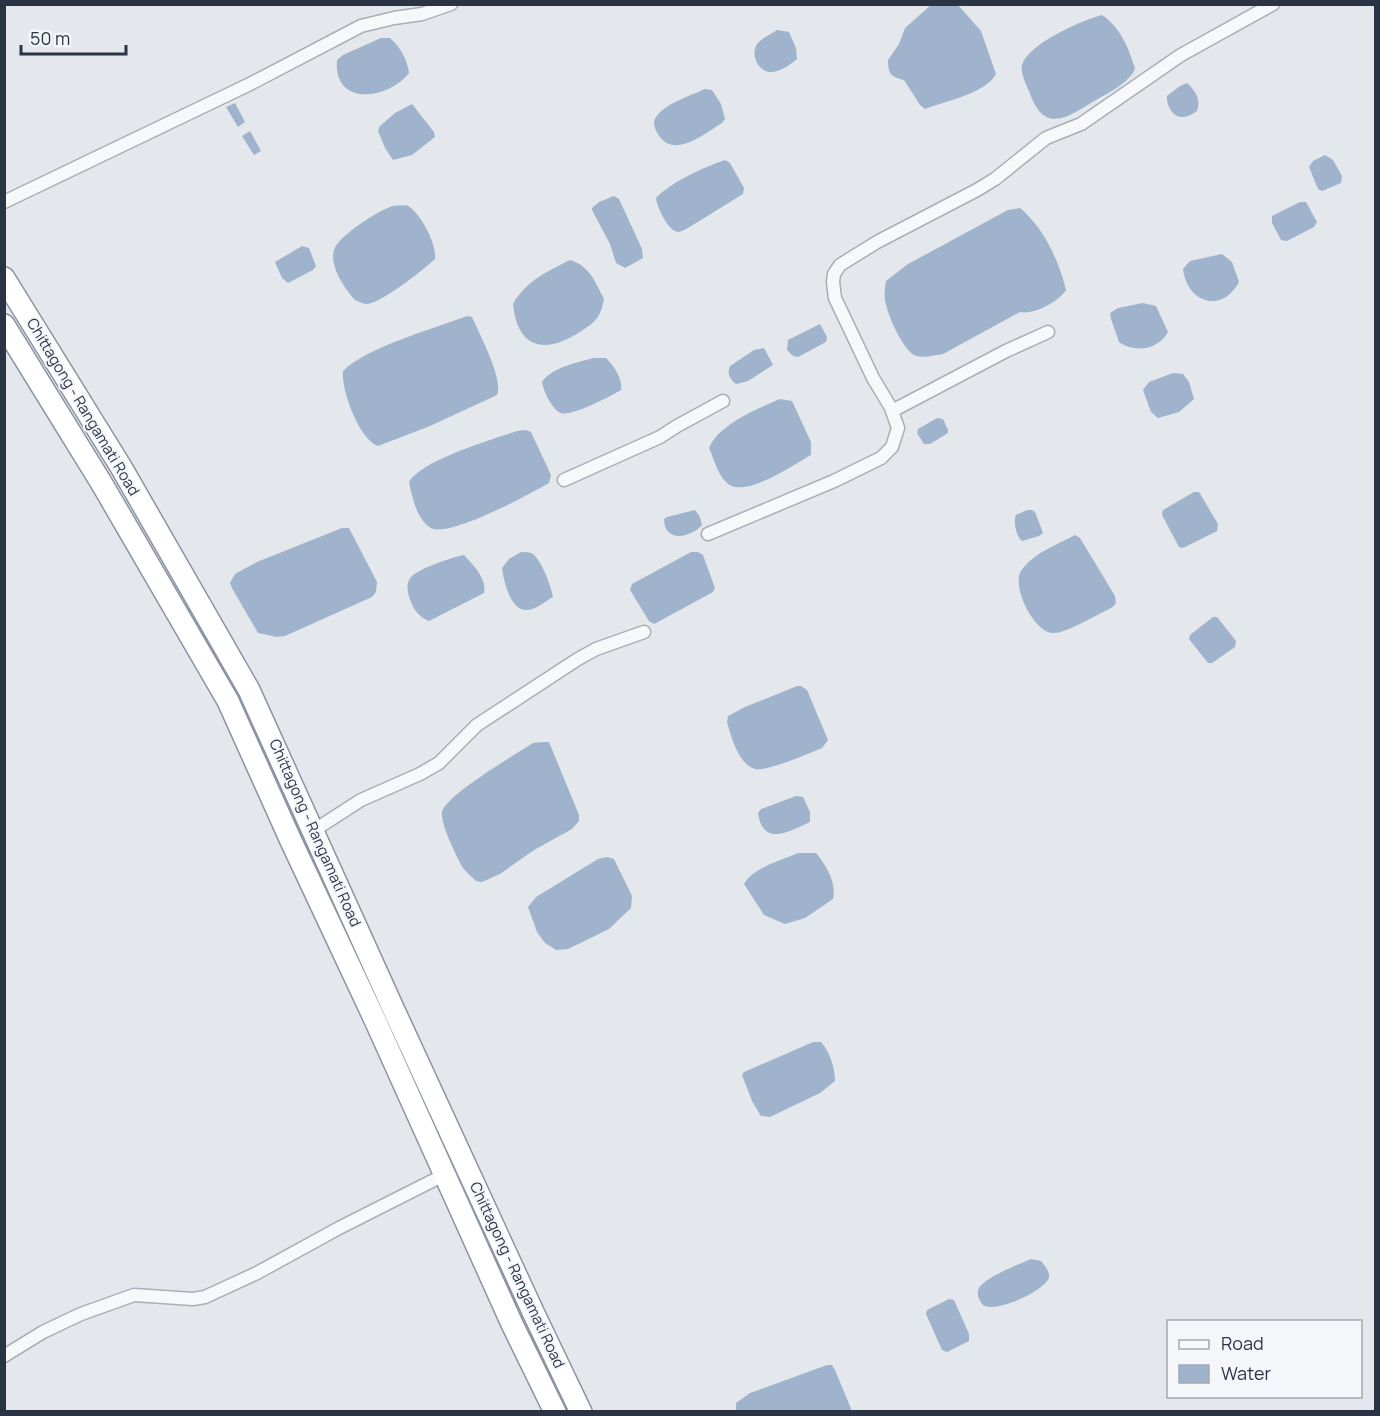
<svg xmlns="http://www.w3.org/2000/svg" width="1380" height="1416" font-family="Manrope,sans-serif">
<rect width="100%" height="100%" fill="#e4e7ec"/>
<!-- water -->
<path fill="#9fb4cc" d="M931 5H958L981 31 996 74C985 94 945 101 925 109L920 105 904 80C891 77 888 74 888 60L899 44 905 28Z
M1102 15C1120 27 1129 48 1135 69 1128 84 1109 92 1096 100 1066 118 1044 135 1029 91 1026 84 1020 72 1022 65 1028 44 1082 20 1102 15Z
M777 30 789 32 796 48 797 59C790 65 781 71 772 72 758 73 750 54 757 44 762 38 771 34 777 30Z
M381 38H390C401 48 407 59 409 73 388 100 333 107 337 60L343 55Z
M1187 83C1196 91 1201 100 1197 111 1192 114 1188 117 1183 117 1173 118 1166 105 1167 96L1180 86Z
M705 89 712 90 721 104 725 119 722 123C704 134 673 160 658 134 655 129 652 123 656 117 666 103 690 96 705 89Z
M235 103 245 122 238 127 226 107Z
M412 104 434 132 435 137 412 155 393 160 385 148 378 131 380 126 395 113Z
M250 131 261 151 254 155 242 136Z
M1325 155 1333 160 1342 176 1341 183 1322 191 1318 189 1309 167 1313 161Z
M725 160 730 163 744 188 743 194 688 228C686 229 680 232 678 232 668 231 657 207 656 198 671 182 704 167 725 160Z
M614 196 619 199 642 249 643 258 625 268 616 263 610 244 592 210V208L599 202Z
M1300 202H1306L1317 222 1314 227 1287 241 1281 240 1272 223V216Z
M407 205C420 213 437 243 435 259 423 270 384 301 368 304 363 304 359 302 355 300 345 289 329 266 334 250 338 236 379 210 393 206 397 205 403 206 407 205Z
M1020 208C1044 228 1059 261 1066 290 1059 302 1033 315 1020 312L943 354C934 355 922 359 914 355 902 348 887 314 885 300 884 295 885 287 886 281L908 264 1008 210Z
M302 246 309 248 316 266 313 270 288 283 282 278 275 262Z
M1222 254 1232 262 1239 282C1222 314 1187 303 1183 269L1190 261Z
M570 260C590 266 595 282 604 299 603 304 602 309 600 313 596 323 584 329 575 335 541 355 517 345 513 304 526 281 548 271 570 260Z
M1143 303 1156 306 1168 332C1159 350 1134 353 1119 342L1111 319 1110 313 1118 308Z
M467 316 472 317C479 333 504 380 497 395L430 426 378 446C359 439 341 390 343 371 367 347 433 329 467 316Z
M820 324 827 337 826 342 798 357 793 356 787 350 788 340Z
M764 348 773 365 748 381 736 384C729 379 727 373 730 366L754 350Z
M593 358H606C614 366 623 379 621 390 611 396 571 417 561 413 552 410 543 390 542 382 552 367 577 363 593 358Z
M1173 373 1183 374 1189 382 1194 399 1179 412 1158 418 1151 412 1143 390 1149 382Z
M780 399 792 401 811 442V455C794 464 743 501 726 482 717 473 714 459 709 448 719 424 757 409 780 399Z
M937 418 943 419 948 430V433L930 444H924L917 433 918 429Z
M526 430 531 432 551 475 549 483C530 494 449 538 431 528 417 520 412 497 409 482 422 460 491 440 517 431Z
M1194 492H1199L1218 524 1217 531 1183 548 1179 547 1162 515 1163 510Z
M695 510 700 517 702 525C691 538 664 543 664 519L667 517Z
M1027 510H1032L1035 512 1043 533 1039 536 1022 541C1016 536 1013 522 1016 515Z
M342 528H349L377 582 376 592 372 597 285 636 277 637 258 633 233 590 230 583 235 574 257 562Z
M1075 535 1080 538 1115 596 1116 603 1113 607C1100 613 1067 633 1054 633 1035 634 1011 587 1021 571 1033 553 1057 545 1075 535Z
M521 552C524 552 528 552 531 553 540 556 552 588 553 597 546 601 539 607 532 609 511 616 504 582 502 568L509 559Z
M691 552H698L703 555 715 588 713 592 658 622 654 624 649 621 630 590 632 584Z
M464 555C473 565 487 578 484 593L429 621C419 617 414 610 410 600 408 593 405 584 411 577 418 569 452 557 464 555Z
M1213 617H1217L1236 641 1235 647 1212 663H1208L1189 639 1190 635Z
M797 686H801L807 690 828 740 822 748C810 753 766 772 755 769 738 764 731 736 727 722L728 716 745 707Z
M542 742H549L579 815V821L572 829 534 850 500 874 482 882 476 881C472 877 467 873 463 868 457 858 440 823 442 812 446 795 516 754 533 743Z
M796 796 803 797 810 812V822C788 832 763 847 758 813L761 809Z
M798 853H816C826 865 837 883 833 899L805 918 785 924 764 915 744 884C754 867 780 861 798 853Z
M607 857 614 859 632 896 631 908 609 929 568 949 556 950 545 943 537 932 528 907 536 897 598 859Z
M813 1042H821C830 1052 835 1068 835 1081L820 1093 770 1117 761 1116 752 1101 742 1075 744 1072Z
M1031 1259 1041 1261C1044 1265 1050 1271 1049 1277 1048 1289 996 1314 983 1305 980 1301 977 1297 978 1291 979 1279 1020 1264 1031 1259Z
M949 1299 954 1300 969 1334V1341L947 1352 942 1350 926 1314 927 1310Z
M827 1365H832L835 1370 852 1411H736V1403L750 1393Z"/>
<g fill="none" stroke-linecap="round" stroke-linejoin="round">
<defs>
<path id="street" d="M4 202 250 84 361 26 394 18 422 14 451 4
M892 411 1006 351 1048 332
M564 480 660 437 677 426 723 401
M708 534 834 481 881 458 892 447 898 428 891 408 873 378 835 298 833 282 834 274 840 265 877 242 977 190 995 179 1046 138 1081 124 1181 55 1273 4
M313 831 361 800 420 774 439 763 477 725 578 659 596 649 644 632
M4 1356 43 1332 81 1314 134 1295 193 1299 205 1297 257 1273 339 1228 444 1175"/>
<path id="highway" d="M4 278 121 467 249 690 393 1008 534 1314 581 1412
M4 325 102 484 228 701 291 841 375 1020 512 1324 555 1412"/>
</defs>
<!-- street casing -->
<use href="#street" stroke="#a9aeb7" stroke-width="15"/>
<!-- highway casing -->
<use href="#highway" stroke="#8b94a3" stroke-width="24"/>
<!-- street -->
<use href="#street" stroke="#f7f8fa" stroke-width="12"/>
<!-- highway -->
<use href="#highway" stroke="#fff" stroke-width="21"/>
</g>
<g text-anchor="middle" stroke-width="4.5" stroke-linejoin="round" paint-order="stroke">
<!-- street labels -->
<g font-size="15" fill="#2b3445" stroke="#f4f6f9">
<text transform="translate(83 407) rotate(59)" y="5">Chittagong - Rangamati Road</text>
<text transform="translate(315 833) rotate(66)" y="5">Chittagong - Rangamati Road</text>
<text transform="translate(517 1275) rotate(65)" y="5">Chittagong - Rangamati Road</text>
</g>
</g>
<!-- border -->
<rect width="1380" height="1416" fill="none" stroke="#2b3445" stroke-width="12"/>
<!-- legend -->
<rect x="1167" y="1320" width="195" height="78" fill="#f4f6f9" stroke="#a4a8b1" stroke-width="1.5"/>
<rect x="1179" y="1340" width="30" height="9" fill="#f7f8fa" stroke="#a4a8b1" stroke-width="1.5"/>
<text x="1221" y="1350" font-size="18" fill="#2b3445">Road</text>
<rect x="1179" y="1365" width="30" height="18" fill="#9fb4cc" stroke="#a4a8b1" stroke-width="1.5"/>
<text x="1221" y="1380" font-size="18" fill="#2b3445">Water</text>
<!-- scale -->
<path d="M21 45v9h105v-9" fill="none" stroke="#2b3445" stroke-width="3"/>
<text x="30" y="45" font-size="18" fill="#2b3445" stroke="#f4f6f9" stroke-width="4.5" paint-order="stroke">50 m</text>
</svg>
